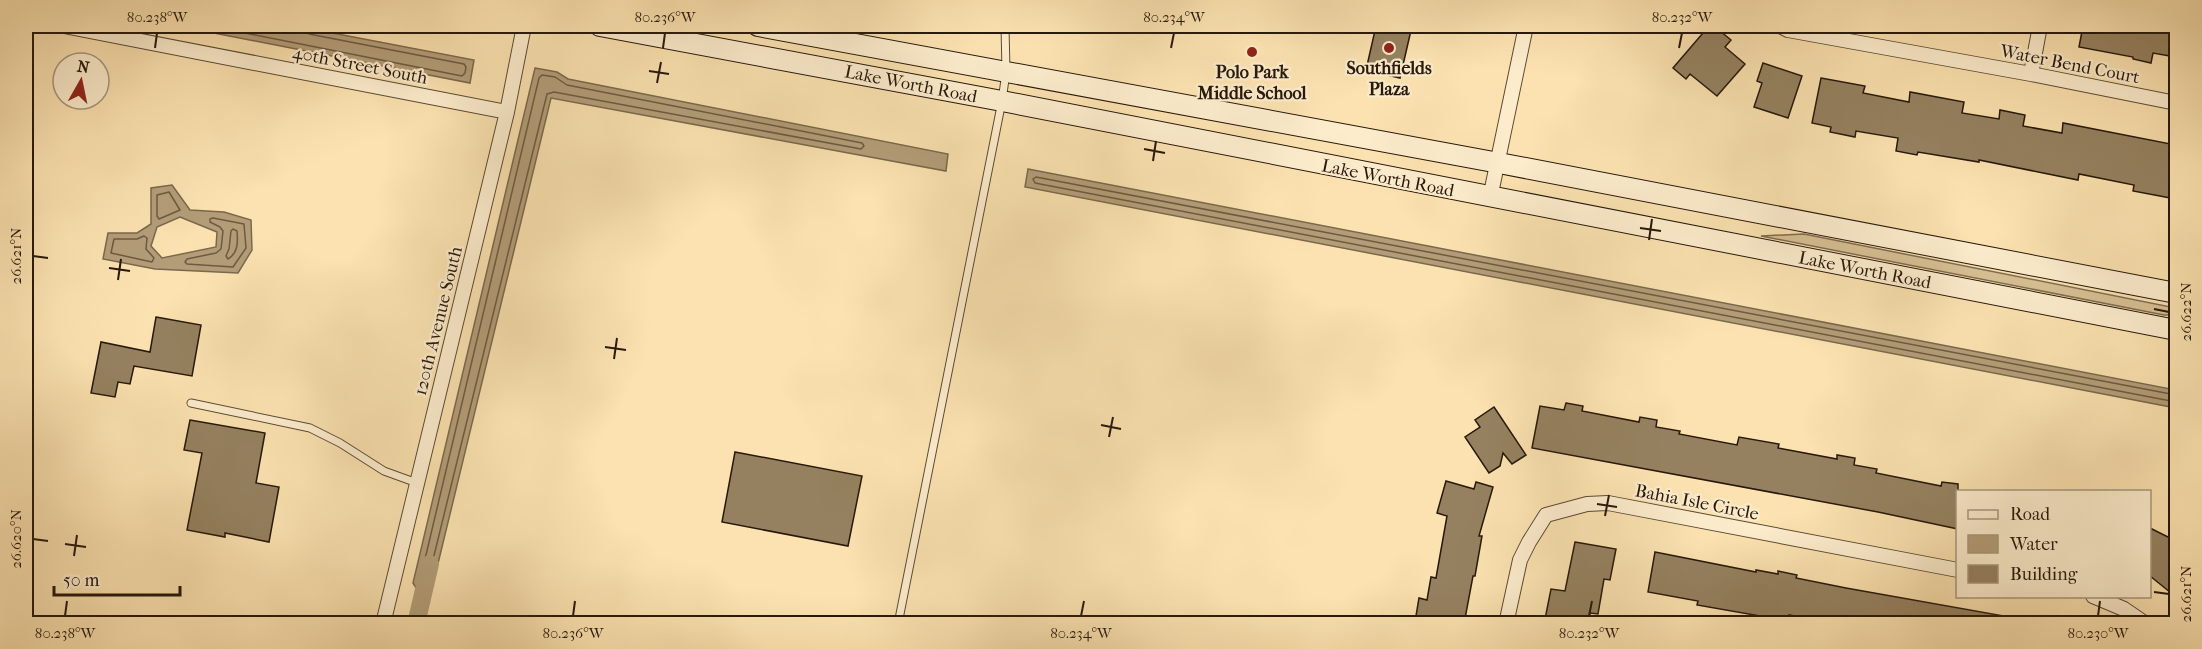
<svg xmlns="http://www.w3.org/2000/svg" width="2202" height="649" font-family="'IM FELL French Canon',serif">
<rect width="100%" height="100%" fill="#fbe2b0"/>
<filter id="stains"><feTurbulence type="fractalNoise" baseFrequency=".00333" numOctaves="4"/><feColorMatrix values="0 0 0 0 .2 0 0 0 0 .09 0 0 0 0 .02 0 0 0 .5 -.17"/></filter>
<radialGradient id="worn" r=".72"><stop offset=".6" stop-color="#630" stop-opacity="0"/><stop offset="1" stop-color="#630" stop-opacity=".3"/></radialGradient>
<!-- green -->
<path fill="#d7c094" stroke="#7f6c4f" stroke-width="1.5" d="M1804 234 2176 308V315H2164L1761 236Z"/>
<!-- water -->
<path fill="#b39d78" stroke="#7b684c" stroke-width="1.5" fill-rule="evenodd" d="M178 26H296L474 60 470 83Z
M535 68 557 72 568 79 948 154 946 171 551 98 434 580 418 591 413 583Z
M1028 169 2176 390V408L1025 187Z
M172 185 190 210 224 212 251 220 252 250 238 273 155 269 103 259 108 233H137L151 224V188ZM180 217 217 232 216 247 162 258 151 246 157 227Z"/>
<g fill="none" stroke-linecap="round" stroke-linejoin="round">
<!-- shore -->
<path stroke="#6d5a41" stroke-width="1.5" d="M210 26 462 76 465 73 466 67 464 64 309 34 305 31 304 26
M542 75 555 77 567 85 862 143 864 146 861 149 554 92 547 94 429 576 423 579 421 576 539 78Z
M169 192 180 210 159 219 157 216V195Z
M213 218 244 224 246 248 233 267 187 264 185 262 187 259 216 253 221 249 223 231 220 227 210 222V219Z
M233 229 237 231C238 243 238 253 228 259L226 256 229 249 231 231Z
M144 236 147 238 146 249 154 258 152 262 111 253 114 239H137Z
M2176 395 1036 177 1033 179 1035 183 2176 402"/>
<!-- canal -->
<path stroke="#b39d78" stroke-width="18" d="M416 624 430 564"/>
</g>
<!-- building -->
<path fill="#958160" stroke="#27180a" stroke-width="1.5" d="M1376 26H1412L1400 78 1366 70Z
M1709 26H1714L1731 40 1725 47 1745 64 1717 96 1690 74 1686 79 1673 68Z
M2083 26H2176V57L2153 53 2151 63 2133 59V57L2079 47Z
M1763 63 1802 76 1788 118 1754 107 1762 83 1757 81Z
M1821 78 1865 86 1863 93 1909 102 1910 92 1964 102 1962 113 1999 119 2000 110 2025 115 2023 126 2062 133 2063 123 2176 145V199L2133 191 2134 185 2079 174 2078 180 1979 160V162L1918 152 1917 155 1896 151 1898 138 1856 131 1855 137 1830 132 1831 127 1812 123Z
M156 317 201 325 192 376 134 366 130 384 118 382 115 397 91 393 101 342 150 352Z
M1566 403 1583 406 1582 411 1639 422 1640 417 1657 420 1656 427 1680 431 1679 434 1737 445 1739 437 1779 444 1778 448 1837 459V455L1855 458 1854 465 1877 469 1876 473 1941 486 1942 482 1958 484V529L1878 512 1532 448 1540 406 1564 410Z
M1494 407 1526 455 1512 464 1503 453 1500 466 1489 473 1465 437 1480 427 1475 420Z
M190 420 265 433 256 483 279 487 269 542 225 533V537L187 530 202 453 184 450Z
M735 452 862 476 848 546 722 522Z
M1446 481 1474 489 1476 482 1493 487 1479 536H1482L1475 576H1473L1464 624 1416 616 1419 598 1427 600 1431 577 1436 578 1447 516 1437 513Z
M2150 528 2176 541V597L2150 576Z
M1575 542 1616 549 1610 580 1604 579 1598 614 1590 613 1588 624H1544L1551 589 1565 591Z
M1655 552 1756 572V570L1778 574V571L1797 575 1796 578 1846 588 2004 616 2003 624H1835L1789 615 1788 621 1697 605 1698 601 1648 592Z"/>
<g fill="none" stroke-linecap="round" stroke-linejoin="round">
<defs>
<path id="lane" d="M191 403 310 428 340 443 384 471 417 483
M898 624 1002 101 1006 72 1005 26"/>
<path id="street" d="M64 26 507 112
M1780 26 1788 30 2031 74 2176 103
M2031 74 2040 26
M1490 198 1526 26
M2093 596 2124 609 2146 624
M383 624 507 112 524 26
M1506 624 1520 560 1529 542 1546 515 1587 504 1608 503 1958 570"/>
<path id="secondary" d="M600 26 1002 101 2176 330
M758 26 1499 163 2176 293"/>
</defs>
<!-- lane casing -->
<use href="#lane" stroke="#5c4a34" stroke-width="9"/>
<!-- street casing -->
<use href="#street" stroke="#5c4a34" stroke-width="16"/>
<!-- secondary casing -->
<use href="#secondary" stroke="#27180a" stroke-width="22"/>
<!-- lane -->
<use href="#lane" stroke="#fceccc" stroke-width="7"/>
<!-- street -->
<use href="#street" stroke="#fceccc" stroke-width="14"/>
<!-- secondary -->
<use href="#secondary" stroke="#fceccc" stroke-width="20"/>
</g>
<!-- ticks -->
<path fill="none" stroke="#27180a" stroke-width="2" d="M155 48 157 33M663 48 665 33M1171 48 1174 33M1679 48 1682 33M649 71 669 74M657 83 661 62M1144 149 1165 153M1153 161 1156 141M1640 228 1661 231M1649 240 1652 219M33 256 48 258M109 268 130 271M118 280 121 259M2154 309 2169 312M605 347 626 350M614 359 617 338M1101 425 1121 429M1109 437 1113 417M1597 504 1617 507M1605 516 1609 495M33 539 48 541M65 544 86 547M74 556 77 535M2154 592 2169 594M65 616 67 601M573 616 575 601M1081 616 1084 601M1589 616 1592 601M2098 616 2100 601"/>
<!-- markers -->
<g fill="#8f2418" stroke="#fceccc" stroke-width="2">
<circle cx="1389" cy="48" r="6"/>
<circle cx="1252" cy="52" r="6"/>
</g>
<g text-anchor="middle" stroke-width="4.5" stroke-linejoin="round" paint-order="stroke">
<!-- street labels -->
<g font-size="18" fill="#27180a" stroke="#fceccc">
<text transform="translate(2070 64) rotate(11)" y="6">Water Bend Court</text>
<text transform="translate(360 65) rotate(11)" y="6">40th Street South</text>
<text transform="translate(911 84) rotate(11)" y="6">Lake Worth Road</text>
<text transform="translate(1388 178) rotate(11)" y="6">Lake Worth Road</text>
<text transform="translate(1865 270) rotate(11)" y="6">Lake Worth Road</text>
<text transform="translate(438 321) rotate(-76)" y="6">120th Avenue South</text>
<text transform="translate(1697 502) rotate(11)" y="6">Bahia Isle Circle</text>
</g>
<!-- poi labels -->
<g font-size="18" font-weight="bold" fill="#27180a" stroke="#fceccc">
<text x="1389" y="74">Southfields<tspan x="1389" dy="21">Plaza</tspan></text>
<text x="1252" y="78">Polo Park<tspan x="1252" dy="21">Middle School</tspan></text>
</g>
</g>
<!-- margin -->
<rect width="2202" height="649" fill="none" stroke="#fbe2b0" stroke-width="66"/>
<!-- legend -->
<rect x="1956" y="490" width="195" height="108" fill="#fceccc" stroke="#a7977e" stroke-width="1.5"/>
<rect x="1968" y="510" width="30" height="9" fill="#fceccc" stroke="#a7977e" stroke-width="1.5"/>
<text x="2010" y="520" font-size="18" fill="#27180a">Road</text>
<rect x="1968" y="535" width="30" height="18" fill="#b39d78" stroke="#a7977e" stroke-width="1.5"/>
<text x="2010" y="550" font-size="18" fill="#27180a">Water</text>
<rect x="1968" y="565" width="30" height="18" fill="#958160" stroke="#a7977e" stroke-width="1.5"/>
<text x="2010" y="580" font-size="18" fill="#27180a">Building</text>
<!-- north arrow -->
<g transform="translate(81 81) rotate(9)"><circle r="28" fill="#fceccc" stroke="#a7977e" stroke-width="1.5"/>
<path d="M0-4.5L10 22L0 15L-10 22Z" fill="#8f2418"/>
<text y="-9" font-size="16" font-weight="bold" text-anchor="middle" fill="#27180a">N</text>
</g>
<!-- scale -->
<path d="M54 586v9h126v-9" fill="none" stroke="#27180a" stroke-width="3"/>
<text x="63" y="586" font-size="18" fill="#27180a" stroke="#fceccc" stroke-width="4.5" paint-order="stroke">50 m</text>
<rect x="33" y="33" width="2136" height="583" fill="none" stroke="#27180a" stroke-width="2"/>
<g font-size="15" text-anchor="middle" fill="#27180a">
<text x="157" y="22">80.238°W</text>
<text x="665" y="22">80.236°W</text>
<text x="1174" y="22">80.234°W</text>
<text x="1682" y="22">80.232°W</text>
<text transform="translate(16 256) rotate(-90)" y="5">26.621°N</text>
<text transform="translate(2186 312) rotate(-90)" y="5">26.622°N</text>
<text transform="translate(16 539) rotate(-90)" y="5">26.620°N</text>
<text transform="translate(2186 594) rotate(-90)" y="5">26.621°N</text>
<text x="65" y="638">80.238°W</text>
<text x="573" y="638">80.236°W</text>
<text x="1081" y="638">80.234°W</text>
<text x="1589" y="638">80.232°W</text>
<text x="2098" y="638">80.230°W</text>
</g>
<rect width="100%" height="100%" filter="url(#stains)"/>
<rect width="100%" height="100%" fill="url(#worn)"/>
</svg>
